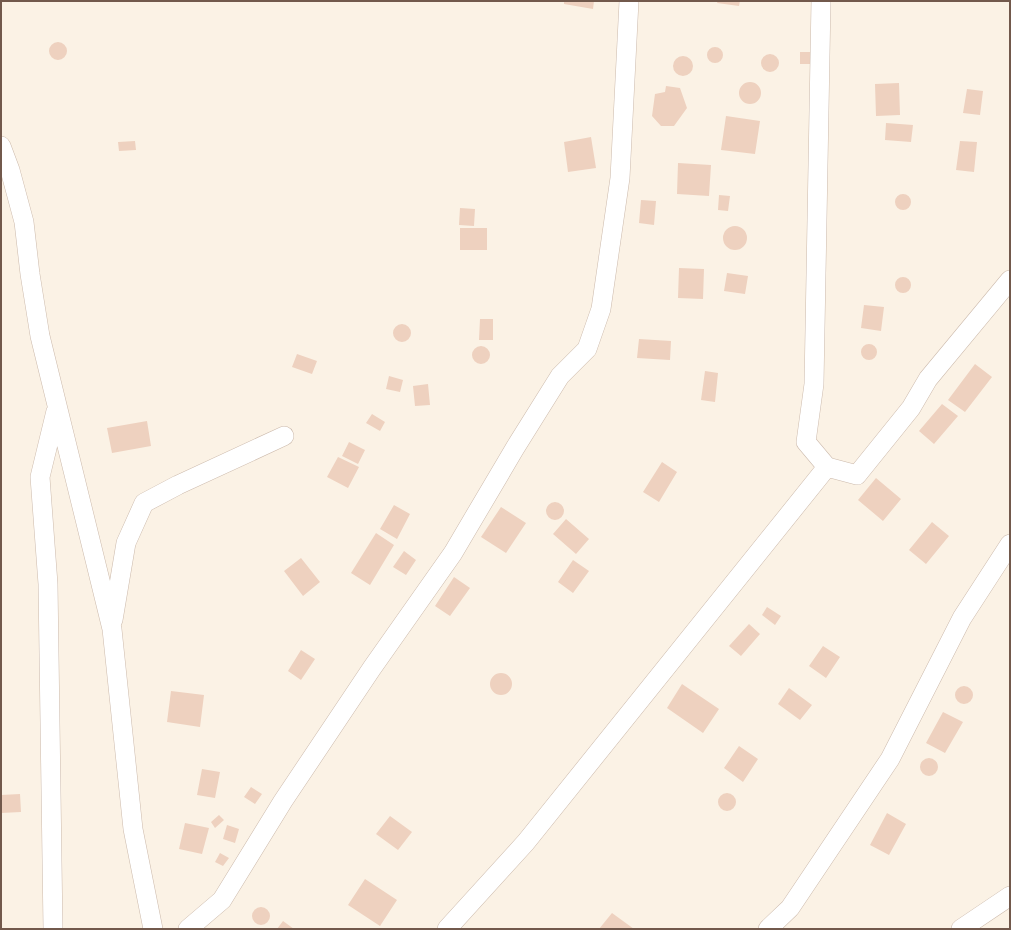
<svg xmlns="http://www.w3.org/2000/svg" width="1011" height="930" font-family="'Noto Sans',sans-serif">
<rect width="100%" height="100%" fill="#fbf2e5"/>
<!-- building -->
<path fill="#eed1bf" d="M564 1H594L593 9 564 4Z
M718 1H740L739 6 717 3Z
M49 51a9 9 0 1 1 18 0a9 9 0 1 1-18 0Z
M707 55a8 8 0 1 1 16 0a8 8 0 1 1-16 0Z
M800 52H814L813 64H800Z
M761 63a9 9 0 1 1 18 0a9 9 0 1 1-18 0Z
M673 66a10 10 0 1 1 20 0a10 10 0 1 1-20 0Z
M739 93a11 11 0 1 1 22 0a11 11 0 1 1-22 0Z
M899 83 900 115 876 116 875 84Z
M666 86 680 88 687 108 674 126H661L652 116 655 94 665 92Z
M967 89 983 91 980 115 963 113Z
M726 116 760 121 755 154 721 150Z
M886 123 913 125 911 142 885 140Z
M591 137 596 168 568 172 564 142Z
M135 141 136 150 119 151 118 142Z
M960 141 977 142 974 172 956 170Z
M678 163 711 165 709 196 677 194Z
M895 202a8 8 0 1 1 16 0a8 8 0 1 1-16 0Z
M719 195 730 196 728 211 718 210Z
M641 200 656 201 654 225 639 223Z
M460 208 475 209 474 226 459 225Z
M723 238a12 12 0 1 1 24 0a12 12 0 1 1-24 0Z
M460 228H487V250H460Z
M679 268 704 269 703 299 678 298Z
M727 273 748 276 745 294 724 291Z
M895 285a8 8 0 1 1 16 0a8 8 0 1 1-16 0Z
M864 305 884 307 881 331 861 328Z
M480 319H493V340H479Z
M393 333a9 9 0 1 1 18 0a9 9 0 1 1-18 0Z
M639 339 671 341 670 360 637 358Z
M861 352a8 8 0 1 1 16 0a8 8 0 1 1-16 0Z
M472 355a9 9 0 1 1 18 0a9 9 0 1 1-18 0Z
M297 354 317 361 312 374 292 367Z
M975 364 992 377 965 412 948 400Z
M705 371 718 373 715 402 701 400Z
M389 376 403 380 400 392 386 389Z
M428 384 430 405 415 406 413 386Z
M942 404 958 416 934 444 919 431Z
M372 414 385 422 380 431 366 423Z
M147 421 151 446 112 453 107 428Z
M349 442 365 450 358 464 342 456Z
M338 457 359 467 348 488 327 477Z
M662 462 677 472 659 502 643 492Z
M876 478 901 499 883 521 858 500Z
M546 511a9 9 0 1 1 18 0a9 9 0 1 1-18 0Z
M394 505 410 514 397 539 380 529Z
M501 507 526 523 506 553 481 537Z
M566 519 589 539 576 554 553 534Z
M932 522 949 536 926 564 909 550Z
M376 533 394 545 370 585 351 573Z
M404 551 416 560 406 575 393 567Z
M301 558 320 582 303 596 284 571Z
M573 560 589 571 573 593 558 582Z
M454 577 470 588 450 616 435 606Z
M767 607 781 616 775 625 762 615Z
M749 624 760 634 741 656 729 646Z
M823 646 840 657 826 678 809 666Z
M301 650 315 659 301 680 288 671Z
M490 684a11 11 0 1 1 22 0a11 11 0 1 1-22 0Z
M682 684 719 709 703 733 667 708Z
M955 695a9 9 0 1 1 18 0a9 9 0 1 1-18 0Z
M789 688 812 705 800 720 778 704Z
M171 691 204 695 200 727 167 722Z
M943 712 963 722 945 753 926 743Z
M739 746 758 759 743 782 724 768Z
M920 767a9 9 0 1 1 18 0a9 9 0 1 1-18 0Z
M202 769 220 772 215 798 197 795Z
M251 787 262 794 255 804 244 797Z
M718 802a9 9 0 1 1 18 0a9 9 0 1 1-18 0Z
M20 794 21 812 1 813V795Z
M887 813 906 824 889 855 870 845Z
M219 815 224 820 215 828 211 822Z
M390 816 412 832 398 850 376 834Z
M185 823 209 828 202 854 179 849Z
M227 825 239 829 235 843 223 839Z
M220 853 229 858 223 866 215 862Z
M365 879 397 900 380 926 348 905Z
M252 916a9 9 0 1 1 18 0a9 9 0 1 1-18 0Z
M612 913 634 929H599Z
M283 921 294 929H277Z"/>
<g fill="none" stroke-linecap="round" stroke-linejoin="round">
<defs>
<path id="minor" d="M821 1 814 384 806 442 827 467
M1 146 10 170 24 222 30 274 40 336 112 629 133 829 153 929
M113 620 126 543 144 503 178 485 284 436
M53 929 48 584 40 477 56 411
M188 929 222 900 283 801 372 668 453 553 515 448 560 376 587 349 601 309 620 178 629 1
M447 929 526 842 827 467 857 475 911 408 928 379 1010 280
M768 929 790 908 890 759 962 618 1010 544
M961 929 1010 896"/>
</defs>
<!-- minor casing -->
<use href="#minor" stroke="#ccbaac" stroke-width="20"/>
<!-- minor -->
<use href="#minor" stroke="#fff" stroke-width="19"/>
</g>
<!-- border -->
<rect width="1011" height="930" fill="none" stroke="#72594c" stroke-width="4"/>
</svg>
